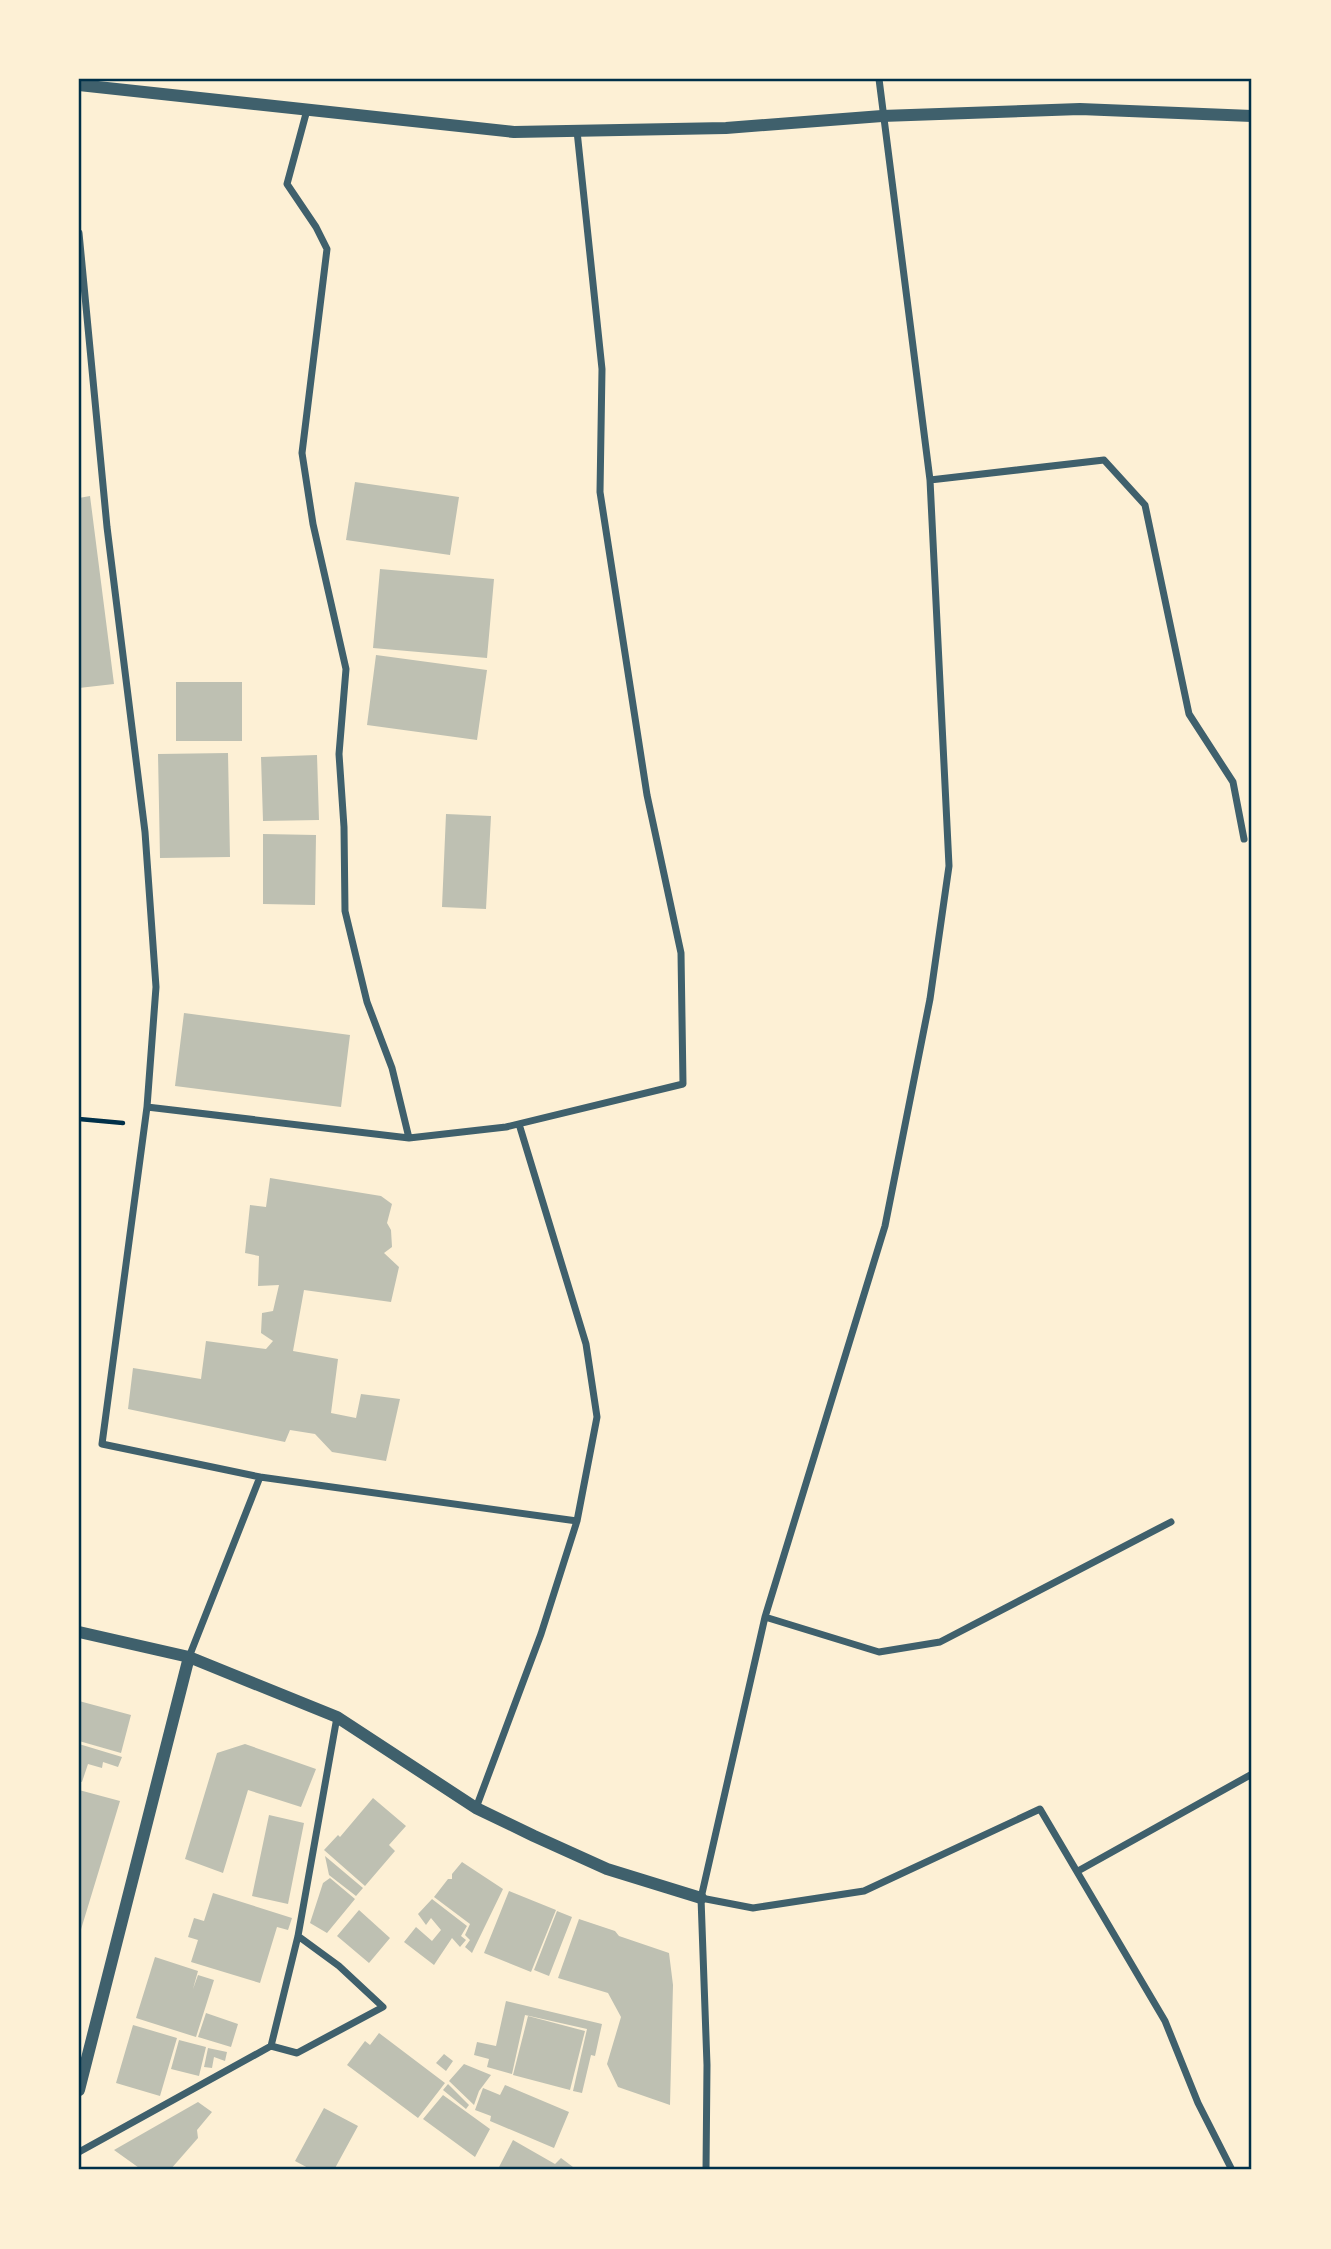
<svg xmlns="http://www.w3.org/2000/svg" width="1331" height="2249" font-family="'Archivo Narrow',sans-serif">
<rect width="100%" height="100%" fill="#fdf0d5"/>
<!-- building -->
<path fill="#bec0b2" d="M355 482 459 497 450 555 346 540Z
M90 496 114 684 79 688V498Z
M380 569 494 579 487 658 373 648Z
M376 655 487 670 477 740 367 725Z
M176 682H242V741H176Z
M228 753 230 857 160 858 158 754Z
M317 755 319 820 263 821 261 757Z
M446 814 491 816 486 909 442 907Z
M263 834 316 835 315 905 263 904Z
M184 1013 350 1035 341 1107 175 1086Z
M270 1178 381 1196 392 1204 387 1223 391 1230 392 1247 384 1253 399 1267 391 1302 304 1290 293 1351 338 1359 331 1413 356 1418 361 1394 400 1399 386 1461 332 1452 315 1434 290 1430 285 1442 128 1409 133 1368 201 1379 206 1341 266 1349 273 1341 261 1333 262 1313 273 1311 279 1285 258 1286 259 1256 245 1253 250 1205 266 1207Z
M79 1701 131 1715 121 1753 79 1741Z
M79 1744 122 1757 118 1767 103 1762 102 1768 88 1764 82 1782 79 1781Z
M245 1744 316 1769 301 1807 248 1790 223 1873 185 1859 217 1753Z
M79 1790 120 1801 79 1936Z
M373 1798 406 1826 389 1845 395 1851 365 1886 324 1850 338 1835 340 1837Z
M269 1815 304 1823 288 1904 252 1896Z
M325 1856 363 1888 356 1896 329 1875Z
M462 1862 503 1889 472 1953 465 1947 470 1940 465 1935 470 1924 434 1897 448 1879H452V1874Z
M330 1878 355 1899 327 1933 310 1923 323 1883Z
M509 1891 556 1910 531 1972 484 1953Z
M213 1893 292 1918 288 1930 277 1927 260 1983 191 1962 198 1940 188 1937 194 1918 204 1921Z
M432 1899 467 1926 461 1936 466 1940 460 1947 452 1938 434 1965 404 1942 416 1927 432 1941 441 1930 431 1918 426 1925 418 1914Z
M359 1910 390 1938 369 1963 337 1936Z
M557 1911 572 1917 549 1976 534 1970Z
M579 1919 615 1931 619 1936 669 1953 673 1985 670 2105 618 2087 607 2064 621 2017 608 1993 558 1978Z
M155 1957 198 1971 193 1989 198 1975 214 1980 196 2037 136 2018Z
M506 2001 602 2024 595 2056 591 2055 582 2093 573 2091 587 2029 525 2015 512 2074 487 2067 489 2059 474 2055 477 2042 496 2046Z
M206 2013 238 2024 231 2047 198 2037Z
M528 2016 585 2031 570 2090 513 2075Z
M133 2025 177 2038 160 2096 116 2083Z
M379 2033 445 2083 418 2118 347 2065 365 2041 370 2045Z
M179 2040 206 2047 199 2076 171 2069Z
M208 2048 227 2052 225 2061 214 2057 212 2068 204 2067Z
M444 2054 453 2061 446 2071 436 2063Z
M464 2064 491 2075 479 2091 474 2105 449 2081Z
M448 2084 469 2105 466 2109 443 2090Z
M505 2085 569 2112 554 2148 490 2121 491 2116 475 2110 483 2088 500 2095Z
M443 2095 490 2129 475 2157 423 2119Z
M198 2102 212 2112 197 2130 198 2138 170 2170H142L114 2150Z
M324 2108 358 2126 334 2170H312L295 2161Z
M513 2140 555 2164 561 2158 577 2170H505L499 2167Z"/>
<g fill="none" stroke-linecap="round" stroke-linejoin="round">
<!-- path -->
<path stroke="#003049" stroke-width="4.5" d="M79 1119 123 1123"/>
<!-- minor -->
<path stroke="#3f606c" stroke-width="7" d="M79 233 107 527 145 832 156 987 147 1107 102 1444 260 1477 189 1657
M930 480 1104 460 1145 505 1189 714 1233 782 1244 839
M147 1107 409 1138 392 1068 367 1002 345 911 344 827 339 754 346 669 313 524 302 453 327 249 316 227 287 184 307 110
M409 1138 506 1127 683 1084 681 953 647 795 600 492 602 369 577 131
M260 1477 577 1521
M765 1617 879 1652 940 1642 1171 1522
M476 1808 541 1634 577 1521 597 1417 586 1344 519 1124
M1078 1871 1252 1774
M701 1898 753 1908 864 1891 1040 1809 1165 2021 1198 2103 1232 2170
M271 2046 297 2053 383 2007 339 1966 298 1936
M79 2152 271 2046 298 1936 337 1717
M706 2170 707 2065 701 1898 765 1617 885 1226 930 999 949 866 930 480 879 79"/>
<!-- tertiary -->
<path stroke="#3f606c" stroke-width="12" d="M79 85 514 132 726 128 882 116 1080 109 1252 116
M79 1632 189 1657 79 2090
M189 1657 337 1717 476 1808 534 1836 607 1869 701 1898"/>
</g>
<!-- border -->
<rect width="1331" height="2249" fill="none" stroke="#fdf0d5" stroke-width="161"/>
<rect x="80" y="80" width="1170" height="2088" fill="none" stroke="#003049" stroke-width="2.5"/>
</svg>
